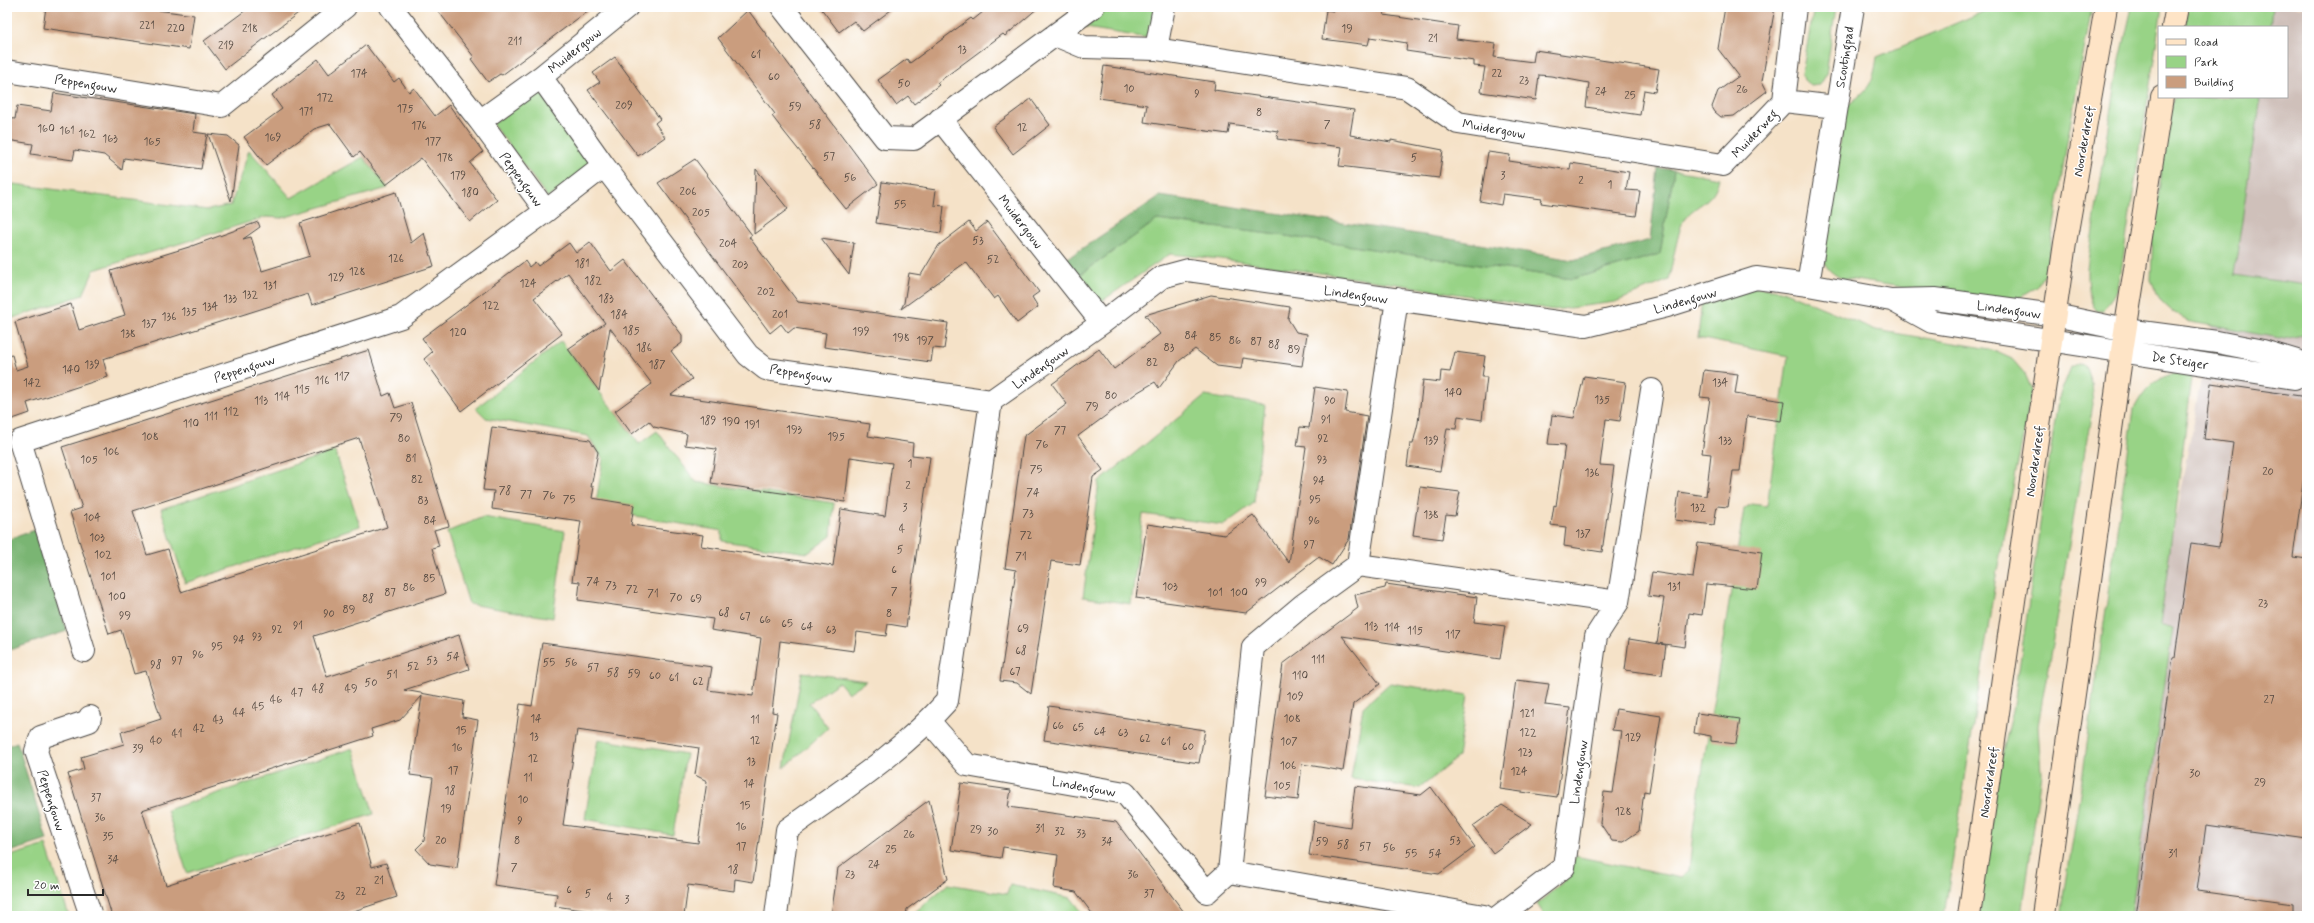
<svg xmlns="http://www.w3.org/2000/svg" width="2314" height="923" font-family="Mynerve,sans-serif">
<rect width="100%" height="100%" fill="#fff"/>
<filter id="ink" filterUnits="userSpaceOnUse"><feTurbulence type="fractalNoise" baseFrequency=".025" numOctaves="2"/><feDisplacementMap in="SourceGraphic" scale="8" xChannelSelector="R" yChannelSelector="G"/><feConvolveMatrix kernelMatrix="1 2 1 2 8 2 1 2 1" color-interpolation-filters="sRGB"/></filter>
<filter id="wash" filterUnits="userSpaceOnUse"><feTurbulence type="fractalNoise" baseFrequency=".012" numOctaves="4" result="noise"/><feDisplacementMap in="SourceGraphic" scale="16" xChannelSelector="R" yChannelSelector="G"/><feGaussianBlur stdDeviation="0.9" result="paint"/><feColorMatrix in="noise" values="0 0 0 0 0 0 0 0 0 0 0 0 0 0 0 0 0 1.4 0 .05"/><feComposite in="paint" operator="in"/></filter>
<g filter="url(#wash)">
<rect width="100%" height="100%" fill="#f5e2c8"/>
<!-- industrial -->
<path fill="#cfc0ba" d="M2270 7H2307V916H2102L2253 97H2287V27H2266Z"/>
<!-- green -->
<path fill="#98d386" stroke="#627f58" d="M1109 7H1157L1148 38 1086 28Z
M1814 7H1836L1826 75 1820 85 1811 86 1804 80 1802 74Z
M1988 7H2092L2067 142 2048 265 2037 287 2019 298 1997 301 1841 278C1829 272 1824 266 1822 253L1845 107C1868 90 1873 86 1877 57L1987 10Z
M2132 7H2162L2120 278C2116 291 2112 301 2102 311H2097C2087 299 2087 283 2087 268L2118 69Z
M2188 7H2272L2270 27H2185Z
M539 90 593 165 548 198 493 124Z
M2173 97H2260L2234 275 2307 285V332L2302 335 2285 339 2191 322 2173 312 2163 303 2156 293 2151 280 2153 231Z
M249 150 291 198 363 157 388 188 282 218 266 217 94 270 83 295 7 320V188L14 184 208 210 231 205Z
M1674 170 1719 178C1714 204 1695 203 1684 220 1679 226 1671 269 1669 280L1615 302 1554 310 1397 284 1221 259 1170 254 1102 301 1094 300 1077 277 1157 220 1286 236 1572 279 1660 254Z
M1746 286 1780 290 1876 330 1990 349 2012 359 2025 374 2032 390 1996 576 1944 916H1545L1537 904 1570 876 1575 856 1681 878 1689 870 1694 823 1744 509 1751 504 1767 506 1788 356 1698 338 1702 299Z
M561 341 639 444 657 431 696 482 834 503 831 536 808 553 722 541V531L595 509 603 459 588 436 486 418 476 408Z
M2078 364 2085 365 2091 383 2093 404 2038 726 2041 773 2022 916H1979L1998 771 2013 711 2058 400 2071 367Z
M2189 371H2193L2160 626 2173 627 2131 916H2061L2081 787 2134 409C2147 383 2161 374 2189 371Z
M1205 396 1265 405 1254 503 1224 525 1143 514 1131 604 1083 597 1099 482Z
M335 451 360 526 185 583 161 509Z
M483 517 565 531 553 618 469 604 447 532Z
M802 672 866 681 848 693 839 682 809 703 828 728 784 768Z
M1390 683 1468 695 1458 757 1420 788 1351 779 1363 707Z
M598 739 686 754 673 835 585 819Z
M353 748 374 814 187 873 167 810Z
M46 845 69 916H7V857Z
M948 884 1007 894 1010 885 1071 898 1085 916H914V913Z"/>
<!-- forest -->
<path fill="#7ab573" stroke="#52704f" d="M1658 168 1674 170 1660 254 1572 279 1286 236 1157 220 1077 277 1065 260 1160 196 1438 237 1573 260 1650 240Z
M35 530 67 631 7 651V540Z
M17 742 47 840 7 853V746Z"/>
<g id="blocks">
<!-- building -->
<path fill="#ca9d7e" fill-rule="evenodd" d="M46 7H157V10L194 15 189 49 43 28Z
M250 7H306L225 69 204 41Z
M435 7H593L502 75 500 74 488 82 471 59 474 57Z
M820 7H895L863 31 854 21 839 32Z
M989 7H1039L1005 36 1003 34 937 83 939 85 914 104 908 96 896 105 878 80 907 59 910 63 971 18 973 20Z
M1333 7H1385L1384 15 1458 26 1456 39 1496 44 1494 57 1533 62 1535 50 1659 69 1655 92 1644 90 1640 115 1586 107 1589 83 1551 76 1539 75 1536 100 1481 92 1485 67 1474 66V61L1406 51 1407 43 1370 37 1368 45 1322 39 1326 10 1333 11Z
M1725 7H1775L1762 81 1767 91 1734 116 1721 117 1715 112 1712 107 1718 91 1739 76 1718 49Z
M748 10 878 184 846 209 785 133 772 116 775 114 718 38Z
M366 45 394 82 399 78 409 92 414 88 435 116 449 105 483 152 470 163 497 200 470 222 421 158 386 185 360 152 354 157 330 124 314 129 266 165 244 137 282 109 272 95 318 59 329 74Z
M615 57 660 119 655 123 665 137 638 156 588 90 600 82 593 73Z
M1104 66 1215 82 1214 90 1354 110 1350 135 1391 142V140L1443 150 1439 178 1339 166 1342 147 1277 139 1278 131 1230 124 1228 134 1144 122 1147 105 1099 98Z
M54 93 195 114 193 132 207 134 201 169 124 158 122 170 104 155 75 150 73 160 31 154 33 144 7 140V118L15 119 17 106 51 111Z
M1031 99 1050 125 1013 154 993 127Z
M208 134 228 136 239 145 231 201Z
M1488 152 1510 155 1509 161 1570 170 1571 163 1629 172 1626 190 1640 191 1636 216 1541 203 1542 199 1503 194 1501 205 1480 201Z
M695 159 752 235 749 237 798 302 948 323 944 349 933 348 931 362 824 347 826 333 794 328 788 333 781 324 770 333 658 183Z
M756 169 788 209 754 234Z
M882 182 936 190 934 205 944 206 941 233 876 223Z
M396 192 411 243 424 233 434 266 312 305 308 294 103 359 108 377 27 403 30 413 7 421V356L12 355 16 370 28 366 15 322 71 304 79 330 125 315 111 271 189 247 258 222 260 227 243 239 251 237 262 271 310 256 300 223Z
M969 222 976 231 987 222 1039 292 1032 297 1038 307 1017 323 998 296 994 299 966 262 901 309 904 303 909 273 921 275 939 245Z
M821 238 854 243 849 275Z
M590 242 611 271 625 260 682 335V343L671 351 692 379 671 395 870 424 868 436 913 443 912 455 930 457 906 627 888 624 886 636 857 632 854 651 780 641 772 712 777 713 753 882 735 879 734 891 688 885 684 916H624L555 906 557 894 494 885 520 704 532 706 542 643 712 667 708 690 753 696 761 638 711 630 713 619 578 600 580 582 572 581 581 521 492 509 494 491 483 490 492 427 590 440 598 452 591 487H594L592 498 634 505 631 525 703 535 701 546 833 566 841 509 885 516 892 463 850 457 845 502 711 483 716 449 685 445 687 434 654 427 649 421 632 434 615 411 652 384 610 328 599 391 568 349 605 323 568 273 534 298 562 334 461 411 424 359 432 352 422 338 525 261 529 267 535 262 538 266 569 243 576 253ZM577 730 699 748 695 775 707 781 698 843 563 825Z
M1211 295 1290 307 1288 319 1296 332 1307 334 1302 366 1243 358 1241 369 1217 366 1195 349 1179 361 1159 388 1155 382 1138 392 1078 436 1103 470 1093 477 1080 565 1051 561 1031 694 1017 683 1000 681 1016 570 1005 568 1024 436 1067 404 1052 384 1099 349 1114 369 1160 334 1145 315Z
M369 350 383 396 390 393 395 408 411 403 449 526 434 530 439 546 432 548 445 594 314 636 327 677 459 635 469 669 404 690 464 701 462 717 478 720 457 868 430 864 416 849 424 841 433 778 410 775 422 696 400 720 371 729 373 736 142 810 166 885 360 823 372 867 386 863 397 897 338 916H112L68 774 84 769 81 757 124 744 121 732 161 719 146 671 134 674 121 630 109 634 70 512 82 508 62 447ZM359 438 387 527 181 592 168 549 147 555 133 511Z
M1455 352 1485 356 1482 377H1487L1482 420 1458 416 1456 429 1447 428 1440 471 1407 466 1410 444H1413L1418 423 1423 380 1440 382 1441 371 1450 372Z
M1704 370 1738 374 1735 394 1784 401 1781 421 1747 416 1740 471H1733L1728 507 1717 506 1714 525 1675 520 1679 492 1706 496 1711 454 1702 453 1710 398 1700 397Z
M1584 376 1626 382 1620 421 1606 419 1600 465 1614 466 1602 552 1564 546 1566 527 1551 525 1554 505 1556 506 1565 445 1548 444 1552 415 1574 418Z
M2211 383 2307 397V454L2293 557 2307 559V839L2206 825 2197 891 2293 904V916H2136L2173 657H2175L2191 543 2219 547 2233 443 2204 439Z
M1315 387 1348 392 1345 412 1367 416 1349 539 1332 565 1319 557 1246 613 1136 598 1147 524 1225 535 1253 515 1289 563 1306 447 1297 446 1300 427 1309 428Z
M1420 487 1460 492 1455 516 1446 515 1442 539 1413 535Z
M1698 543 1762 552 1757 589 1706 584 1702 615 1689 613 1685 647 1657 643 1664 598 1648 596 1652 572 1693 578Z
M1386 584 1477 597 1474 622 1505 626 1500 659 1342 636 1380 684 1353 704 1343 771 1302 764 1298 800 1265 796 1283 664 1358 608 1355 595 1385 588Z
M1629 639 1666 645 1662 675 1625 670Z
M1516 680 1549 684 1545 705 1570 708 1557 797 1500 789Z
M1049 706 1205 730 1199 763 1044 740Z
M1616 709 1661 716 1649 792 1644 791 1639 831 1623 842 1612 841 1600 823 1604 792 1613 793 1622 731 1612 730Z
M1697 713 1740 719 1736 744 1711 741V736L1694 733Z
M961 783 1011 790 1008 807 1116 822 1187 916H1094L1076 892 1054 888 1058 855 1003 847 1001 858 951 850Z
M1355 786 1421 795 1431 787 1475 847 1439 874 1309 855 1314 821 1350 827Z
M929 800 948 879 907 909 906 916H831L838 868Z
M1502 805 1532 824 1493 853 1473 826Z"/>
</g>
</g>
<g filter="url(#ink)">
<use href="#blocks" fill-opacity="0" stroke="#494643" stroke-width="1"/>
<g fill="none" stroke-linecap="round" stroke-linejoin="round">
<defs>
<path id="minor" d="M782 7 885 138 914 139 1093 7
M1055 35 1084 47 1156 49 1407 88 1458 123 1723 165 1784 101
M1156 49 1164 7
M7 71 222 106 345 7
M541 77 627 7
M1784 101 1795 7
M1784 101 1836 107
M940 119 1102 323
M480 121 541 77 604 166 748 355 766 369 991 401
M546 211 604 166
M1808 285 1853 7
M1892 300 1932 322 2294 378 2307 372
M1358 565 1397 299
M84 651 20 441 401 317 546 211 480 121 391 7
M90 717 89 721 41 737 36 751 91 916
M929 721 967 765 1125 793 1207 892 1229 872 1484 916
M1229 872 1253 647 1303 605 1358 565 1618 602
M776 916 787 830C842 790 902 752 947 701L991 401 1102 323 1162 277 1188 270 1586 326 1667 306 1756 278 1808 285 1891 300 1935 299 2055 315 2126 330 2217 342 2263 351 2307 364
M1499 916 1564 867 1596 636 1618 602 1652 390"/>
<path id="secondary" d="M2173 27 2177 7
M1969 916 2065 243 2106 7
M2043 916 2122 351 2162 97"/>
</defs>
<!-- minor casing -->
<use href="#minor" stroke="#494643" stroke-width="24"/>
<!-- secondary casing -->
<use href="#secondary" stroke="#494643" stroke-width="24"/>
<!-- minor -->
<use href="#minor" stroke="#fff" stroke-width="22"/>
<!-- secondary -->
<use href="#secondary" stroke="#fee4c6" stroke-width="22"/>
</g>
</g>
<g text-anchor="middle" stroke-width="3" stroke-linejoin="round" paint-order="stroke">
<!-- number labels -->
<g font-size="11" fill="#534840">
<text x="147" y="29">221</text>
<text x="176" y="32">220</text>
<text x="250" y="32">218</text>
<text x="1347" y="32">19</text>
<text x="1433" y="42">21</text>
<text x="515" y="45">211</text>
<text x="226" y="49">219</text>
<text x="962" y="53">13</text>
<text x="756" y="58">61</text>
<text x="359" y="77">174</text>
<text x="1497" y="77">22</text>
<text x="774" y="80">60</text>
<text x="1524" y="84">23</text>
<text x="904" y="87">50</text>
<text x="1129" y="92">10</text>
<text x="1742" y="93">26</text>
<text x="1601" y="95">24</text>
<text x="1197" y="97">9</text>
<text x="1630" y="99">25</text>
<text x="325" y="101">172</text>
<text x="624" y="109">209</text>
<text x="795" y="110">59</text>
<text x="405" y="112">175</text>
<text x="306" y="115">171</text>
<text x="1259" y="116">8</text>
<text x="815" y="128">58</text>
<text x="1327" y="128">7</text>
<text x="419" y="129">176</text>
<text x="1022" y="131">12</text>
<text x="46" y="132">160</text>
<text x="67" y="134">161</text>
<text x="87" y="137">162</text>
<text x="273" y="141">169</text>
<text x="110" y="142">163</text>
<text x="152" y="145">165</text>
<text x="433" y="145">177</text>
<text x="829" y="160">57</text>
<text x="445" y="161">178</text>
<text x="1414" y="161">5</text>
<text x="458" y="179">179</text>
<text x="1503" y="179">3</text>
<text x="850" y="181">56</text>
<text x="1581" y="184">2</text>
<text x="1610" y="188">1</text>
<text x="688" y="195">206</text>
<text x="470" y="196">180</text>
<text x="900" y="208">55</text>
<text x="701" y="216">205</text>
<text x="978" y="244">53</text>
<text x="728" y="247">204</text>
<text x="396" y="262">126</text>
<text x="993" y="263">52</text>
<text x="582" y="267">181</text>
<text x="740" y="268">203</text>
<text x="357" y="275">128</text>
<text x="336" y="281">129</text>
<text x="593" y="284">182</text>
<text x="528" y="287">124</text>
<text x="270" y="289">131</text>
<text x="766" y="295">202</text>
<text x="250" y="298">132</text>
<text x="230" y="302">133</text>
<text x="606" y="302">183</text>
<text x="491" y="309">122</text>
<text x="210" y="310">134</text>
<text x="189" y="315">135</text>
<text x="619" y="318">184</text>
<text x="780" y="318">201</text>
<text x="169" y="320">136</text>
<text x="149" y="327">137</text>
<text x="631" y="334">185</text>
<text x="861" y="335">199</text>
<text x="458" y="336">120</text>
<text x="128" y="337">138</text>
<text x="1191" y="339">84</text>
<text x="901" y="341">198</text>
<text x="1215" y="341">85</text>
<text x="925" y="344">197</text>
<text x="1235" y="344">86</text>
<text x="1256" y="345">87</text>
<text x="1274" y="348">88</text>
<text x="644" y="351">186</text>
<text x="1169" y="351">83</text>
<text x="1294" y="353">89</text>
<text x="1152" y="366">82</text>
<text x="92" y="368">139</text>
<text x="657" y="368">187</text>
<text x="71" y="373">140</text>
<text x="342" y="380">117</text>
<text x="322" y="384">116</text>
<text x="32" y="386">142</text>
<text x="1720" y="386">134</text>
<text x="302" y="393">115</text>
<text x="1453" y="396">140</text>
<text x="1111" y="399">80</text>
<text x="282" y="400">114</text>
<text x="1602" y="403">135</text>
<text x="261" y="404">113</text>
<text x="1330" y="404">90</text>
<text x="1092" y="410">79</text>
<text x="231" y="415">112</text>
<text x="211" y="420">111</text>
<text x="396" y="421">79</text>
<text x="1326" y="423">91</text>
<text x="708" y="424">189</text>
<text x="731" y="425">190</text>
<text x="191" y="427">110</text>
<text x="752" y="428">191</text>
<text x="794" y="433">193</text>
<text x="1060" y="434">77</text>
<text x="150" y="440">108</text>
<text x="836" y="440">195</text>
<text x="404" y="442">80</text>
<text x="1323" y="442">92</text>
<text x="1431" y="444">139</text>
<text x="1725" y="444">133</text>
<text x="1042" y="448">76</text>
<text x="111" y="455">106</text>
<text x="411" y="462">81</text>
<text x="89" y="463">105</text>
<text x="1322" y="463">93</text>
<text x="910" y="467">1</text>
<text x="1036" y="473">75</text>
<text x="2268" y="475">20</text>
<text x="1592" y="476">136</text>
<text x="417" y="483">82</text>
<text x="1319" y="484">94</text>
<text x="908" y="489">2</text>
<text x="505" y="494">78</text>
<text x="1033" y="496">74</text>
<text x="526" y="498">77</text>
<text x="549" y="499">76</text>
<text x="569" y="503">75</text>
<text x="1315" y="503">95</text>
<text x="423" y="504">83</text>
<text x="905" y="511">3</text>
<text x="1698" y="511">132</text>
<text x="1028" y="517">73</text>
<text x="1431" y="518">138</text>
<text x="92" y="521">104</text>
<text x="430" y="524">84</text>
<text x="1314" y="524">96</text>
<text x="902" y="532">4</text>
<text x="1583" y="537">137</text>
<text x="1026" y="539">72</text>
<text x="97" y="541">103</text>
<text x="1309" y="548">97</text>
<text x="900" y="553">5</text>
<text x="103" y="558">102</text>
<text x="1021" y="560">71</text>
<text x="894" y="573">6</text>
<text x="108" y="580">101</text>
<text x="429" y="582">85</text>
<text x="593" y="585">74</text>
<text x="1261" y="586">99</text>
<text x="611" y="589">73</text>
<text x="1170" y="590">103</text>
<text x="1674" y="590">131</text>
<text x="409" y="591">86</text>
<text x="632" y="593">72</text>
<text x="894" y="595">7</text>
<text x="390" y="596">87</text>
<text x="1215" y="596">101</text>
<text x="1239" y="596">100</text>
<text x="653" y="597">71</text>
<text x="117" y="600">100</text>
<text x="676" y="601">70</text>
<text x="368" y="602">88</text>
<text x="696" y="602">69</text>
<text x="2263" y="607">23</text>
<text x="349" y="613">89</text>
<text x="724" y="616">68</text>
<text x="329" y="617">90</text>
<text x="889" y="617">8</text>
<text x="125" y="619">99</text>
<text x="745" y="620">67</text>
<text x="765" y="623">66</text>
<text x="787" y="627">65</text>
<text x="298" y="629">91</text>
<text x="807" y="630">64</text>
<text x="1371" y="630">113</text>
<text x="1392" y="631">114</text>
<text x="1023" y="632">69</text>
<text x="277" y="633">92</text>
<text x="831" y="633">63</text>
<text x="1415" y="634">115</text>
<text x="1453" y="638">117</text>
<text x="257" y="640">93</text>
<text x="239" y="643">94</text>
<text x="217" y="650">95</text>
<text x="1021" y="654">68</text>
<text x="198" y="658">96</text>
<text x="453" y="660">54</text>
<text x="1318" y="663">111</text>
<text x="177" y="664">97</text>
<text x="432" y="664">53</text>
<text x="549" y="666">55</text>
<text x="571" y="666">56</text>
<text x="156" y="668">98</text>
<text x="413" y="670">52</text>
<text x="593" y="671">57</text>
<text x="1015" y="675">67</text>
<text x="613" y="676">58</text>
<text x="634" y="677">59</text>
<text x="392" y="678">51</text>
<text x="655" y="679">60</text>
<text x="1300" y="679">110</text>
<text x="674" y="681">61</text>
<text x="698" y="685">62</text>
<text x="371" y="686">50</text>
<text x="318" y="692">48</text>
<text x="351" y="692">49</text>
<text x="297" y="696">47</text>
<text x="1295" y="700">109</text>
<text x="276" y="703">46</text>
<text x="2269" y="703">27</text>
<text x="258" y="710">45</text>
<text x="239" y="716">44</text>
<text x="1527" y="717">121</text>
<text x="536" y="722">14</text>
<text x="1292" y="722">108</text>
<text x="218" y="723">43</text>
<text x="755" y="723">11</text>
<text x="1058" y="729">66</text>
<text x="1078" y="731">65</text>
<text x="199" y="732">42</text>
<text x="461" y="734">15</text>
<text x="1100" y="735">64</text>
<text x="1123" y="736">63</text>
<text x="1528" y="736">122</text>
<text x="177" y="737">41</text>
<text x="534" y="740">13</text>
<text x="1633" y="741">129</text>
<text x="1145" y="742">62</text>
<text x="156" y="744">40</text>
<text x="755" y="744">12</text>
<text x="1166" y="745">61</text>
<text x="1289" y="745">107</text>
<text x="1188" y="750">60</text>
<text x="457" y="751">16</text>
<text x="138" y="752">39</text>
<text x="1525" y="756">123</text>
<text x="533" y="762">12</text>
<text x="751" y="765">13</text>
<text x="1288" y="769">106</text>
<text x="453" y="774">17</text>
<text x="1519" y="775">124</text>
<text x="2195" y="777">30</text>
<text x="528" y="781">11</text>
<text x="2260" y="786">29</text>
<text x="749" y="787">14</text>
<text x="1282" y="789">105</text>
<text x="450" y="794">18</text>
<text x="96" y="801">37</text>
<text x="523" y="803">10</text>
<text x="745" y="809">15</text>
<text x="446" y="812">19</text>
<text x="1623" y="815">128</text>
<text x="100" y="821">36</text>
<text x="520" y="824">9</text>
<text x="741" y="830">16</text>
<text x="1040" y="832">31</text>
<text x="976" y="833">29</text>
<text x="993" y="835">30</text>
<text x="1060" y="835">32</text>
<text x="1081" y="837">33</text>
<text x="909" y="838">26</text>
<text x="108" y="840">35</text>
<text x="441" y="844">20</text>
<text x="517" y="844">8</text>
<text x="1455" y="844">53</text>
<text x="1107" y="845">34</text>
<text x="1322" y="845">59</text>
<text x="1343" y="848">58</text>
<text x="741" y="850">17</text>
<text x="1365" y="850">57</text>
<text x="1389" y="851">56</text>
<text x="891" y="853">25</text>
<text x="1411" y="857">55</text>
<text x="1435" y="857">54</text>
<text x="2173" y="857">31</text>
<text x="113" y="863">34</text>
<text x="874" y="868">24</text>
<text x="514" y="871">7</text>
<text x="733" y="873">18</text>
<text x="850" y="878">23</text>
<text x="1133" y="878">36</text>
<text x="379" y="884">21</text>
<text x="569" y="893">6</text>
<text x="361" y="895">22</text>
<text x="588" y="897">5</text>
<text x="1149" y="897">37</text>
<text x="340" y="899">23</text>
<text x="610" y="901">4</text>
<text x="627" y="903">3</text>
</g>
<!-- street labels -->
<g font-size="13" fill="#2b2b2b" stroke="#fff">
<text transform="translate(574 50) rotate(-39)" y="5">Muidergouw</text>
<text transform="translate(1844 57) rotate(-81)" y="5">Scoutingpad</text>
<text transform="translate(86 83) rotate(9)" y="5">Peppengouw</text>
<text transform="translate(1494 128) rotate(10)" y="5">Muidergouw</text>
<text transform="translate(1754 133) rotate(-47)" y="5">Muiderweg</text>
<text transform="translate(2083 141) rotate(-80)" y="5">Noorderdreef</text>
<text transform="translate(522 179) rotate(54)" y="5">Peppengouw</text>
<text transform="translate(1021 221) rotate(52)" y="5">Muidergouw</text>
<text transform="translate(1356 294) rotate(8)" y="5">Lindengouw</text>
<text transform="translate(1685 300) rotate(-16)" y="5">Lindengouw</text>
<text transform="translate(2009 309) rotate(8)" y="5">Lindengouw</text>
<text transform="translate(2180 360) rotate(9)" y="5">De Steiger</text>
<text transform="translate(1040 367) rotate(-35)" y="5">Lindengouw</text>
<text transform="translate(244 368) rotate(-18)" y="5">Peppengouw</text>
<text transform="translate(801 373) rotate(9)" y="5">Peppengouw</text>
<text transform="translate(2034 461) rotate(-82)" y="5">Noorderdreef</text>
<text transform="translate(1578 772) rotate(-82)" y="5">Lindengouw</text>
<text transform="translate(1988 782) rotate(-82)" y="5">Noorderdreef</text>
<text transform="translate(1084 786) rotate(10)" y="5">Lindengouw</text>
<text transform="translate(52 800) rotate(72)" y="5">Peppengouw</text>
</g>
</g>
<!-- margin -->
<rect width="2314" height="923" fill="none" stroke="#fff" stroke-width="24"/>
<!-- legend -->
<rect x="2158" y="26" width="130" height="72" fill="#ffffff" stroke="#aaaaaa"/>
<rect x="2166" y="39" width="20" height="6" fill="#fee4c6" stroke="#aaaaaa"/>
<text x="2194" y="46" font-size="12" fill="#2b2b2b">Road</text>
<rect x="2166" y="56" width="20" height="12" fill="#98d386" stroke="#aaaaaa"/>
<text x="2194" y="66" font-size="12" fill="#2b2b2b">Park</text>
<rect x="2166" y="76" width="20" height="12" fill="#ca9d7e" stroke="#aaaaaa"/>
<text x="2194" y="86" font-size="12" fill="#2b2b2b">Building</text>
<!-- scale -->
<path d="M28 889v6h75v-6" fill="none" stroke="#2b2b2b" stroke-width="2"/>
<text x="34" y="889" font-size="12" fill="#2b2b2b" stroke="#ffffff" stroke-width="3" paint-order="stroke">20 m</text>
</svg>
